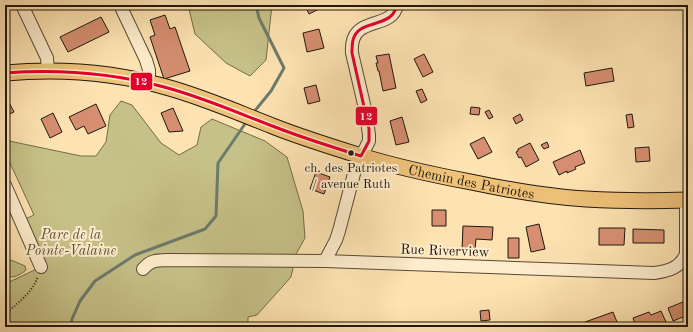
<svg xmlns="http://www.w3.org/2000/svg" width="693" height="332" font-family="'Old Standard TT',serif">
<rect width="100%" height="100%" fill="#fee3b2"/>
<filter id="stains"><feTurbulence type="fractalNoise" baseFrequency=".005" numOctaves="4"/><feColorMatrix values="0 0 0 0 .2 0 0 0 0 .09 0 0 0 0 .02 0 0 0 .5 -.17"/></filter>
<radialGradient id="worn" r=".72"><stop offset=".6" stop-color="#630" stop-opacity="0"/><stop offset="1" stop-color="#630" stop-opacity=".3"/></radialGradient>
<!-- green -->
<path fill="#c6c188" stroke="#726c4a" d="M188 5H272L266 60 250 76 226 63 195 34Z
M121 101 132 105 161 143 179 155 197 145 201 127 212 119 265 141 287 157 303 211 305 238 296 254 291 277 257 315 248 317V327H5V284L41 267 21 221 34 215 5 152V147L9 141 81 156H96L106 142 110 115Z
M11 260 25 266 26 270C20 275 13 279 5 276V264L6 265Z"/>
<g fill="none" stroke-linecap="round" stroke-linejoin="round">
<!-- stream -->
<path stroke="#6c7b6c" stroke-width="3" d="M253 113 271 91 284 68 259 18 256 5
M70 327 72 319 80 301 95 281 135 255 205 229 216 216 218 163 247 121"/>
</g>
<!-- building -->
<path fill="#d68f71" stroke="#1f170d" d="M305 5H322L323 7 309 14Z
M345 5H355L347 9Z
M165 15 170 29 175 27 190 71 164 79 150 37 155 35 150 20Z
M101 17 109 32 68 52 60 37Z
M319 29 324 48 307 52 303 33Z
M389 54 396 88 383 91 379 71H378L376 63H378L376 56Z
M424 54 433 72 423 77 414 59Z
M612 68 614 81 586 86 584 73Z
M316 85 320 101 308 104 304 88Z
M422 89 427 100 421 103 416 91Z
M5 95 14 112 5 116Z
M96 104 106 126 88 134 84 126 76 130 69 117Z
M471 107 480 108 479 115 470 114Z
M173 108 183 131 169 132 161 113Z
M489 110 493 117 489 119 485 112Z
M53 113 62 132 50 138 41 119Z
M520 114 523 120 516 124 513 118Z
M632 114 634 127 628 128 626 115Z
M402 117 409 142 396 145 390 121Z
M484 137 492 152 478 159 470 144Z
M547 142 549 147 544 149 541 145Z
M530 143 539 160 526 167 521 157 519 158 516 152 518 151V149Z
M649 147 650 161 636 162 635 148Z
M580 150 585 163 575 167 576 169 567 173V171L559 175 553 162Z
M316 172 330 177 324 194 310 189Z
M432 210H446V226H432Z
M539 224 545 249 531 252 526 227Z
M463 226 493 227 492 240 476 239 475 250H462Z
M599 228H625L624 245H599Z
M633 229 664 230V243H633Z
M508 238H519V258H508Z
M688 300V320L685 321 683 317 673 321 668 308Z
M489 310 490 320 481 321 480 311Z
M661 311 666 322 655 326 656 327H636L633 318 649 312 651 315Z
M613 312 619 327H587L585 322Z
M281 324H298V327H281Z"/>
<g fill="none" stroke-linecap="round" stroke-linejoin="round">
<defs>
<path id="minor" d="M22 5 47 58 48 71
M120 5 146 60 149 70V83
M5 185 41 267
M325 261 336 240 339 231 356 166 366 147 369 141V135L366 113 352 53C349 13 392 32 397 5
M143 269C151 260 155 261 166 260L325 261 654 273C669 271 680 268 686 254V200"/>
<g id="major">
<path id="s1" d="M5 73C59 68 114 72 166 87 203 97 239 113 275 127 303 138 332 147 361 156 397 167 434 175 471 182 509 190 547 197 586 199 620 201 654 201 688 200"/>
</g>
</defs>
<!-- minor casing -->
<use href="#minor" stroke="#574a36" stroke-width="14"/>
<!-- major casing -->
<use href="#major" stroke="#1f170d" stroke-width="17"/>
<!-- path -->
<path stroke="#1f170d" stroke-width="2" stroke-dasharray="1 2" stroke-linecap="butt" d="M5 314C18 303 33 292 38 276"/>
<!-- minor -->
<use href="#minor" stroke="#feedcd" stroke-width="12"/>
<!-- major -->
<use href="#major" stroke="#efc279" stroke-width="15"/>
<defs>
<path id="bus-1" d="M5 73C59 69 112 73 164 87 202 97 238 113 275 127 303 138 332 147 361 156L369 141V129L352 53C352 49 352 44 353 40 358 21 382 27 393 14 395 11 396 8 397 5"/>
</defs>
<!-- bus-1 casing -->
<use href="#bus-1" stroke="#feedcd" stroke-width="6"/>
<!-- bus-1 -->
<use href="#bus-1" stroke="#e4002b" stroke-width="3"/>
</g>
<!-- markers -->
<circle fill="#1f170d" stroke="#feedcd" stroke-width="1.5" cx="351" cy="153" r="3.5"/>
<g text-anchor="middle" stroke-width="4" stroke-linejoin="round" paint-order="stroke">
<!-- bus labels -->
<g font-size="13" fill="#1f170d" stroke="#feedcd">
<text x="351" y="172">ch. des Patriotes<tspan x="351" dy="16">/ avenue Ruth</tspan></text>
</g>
<!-- street labels -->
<g font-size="14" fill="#1f170d" stroke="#feedcd">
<text dy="5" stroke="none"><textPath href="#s1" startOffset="483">Chemin des Patriotes</textPath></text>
<text transform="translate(445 250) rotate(2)" y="5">Rue Riverview</text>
</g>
<!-- park labels -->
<g font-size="14" font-style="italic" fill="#595238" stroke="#feedcd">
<text x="71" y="239">Parc de la<tspan x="71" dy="16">Pointe-Valaine</tspan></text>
</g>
</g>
<g stroke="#feedcd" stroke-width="1.5">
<rect x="130" y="72" width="23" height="19" rx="4" fill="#e4002b"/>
<rect x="355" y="106" width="23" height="20" rx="4" fill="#e4002b"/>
</g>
<g font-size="11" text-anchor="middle" font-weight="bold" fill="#fff">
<text x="141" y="85">12</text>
<text x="366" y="120">12</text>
</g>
<!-- margin -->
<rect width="693" height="332" fill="none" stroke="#fee3b2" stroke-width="20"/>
<rect x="6" y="6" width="681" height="320" fill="none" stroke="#1f170d" stroke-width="2"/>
<rect x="10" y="10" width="673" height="312" fill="none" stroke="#1f170d"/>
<rect width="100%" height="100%" filter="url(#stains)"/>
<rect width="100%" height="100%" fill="url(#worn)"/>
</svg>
